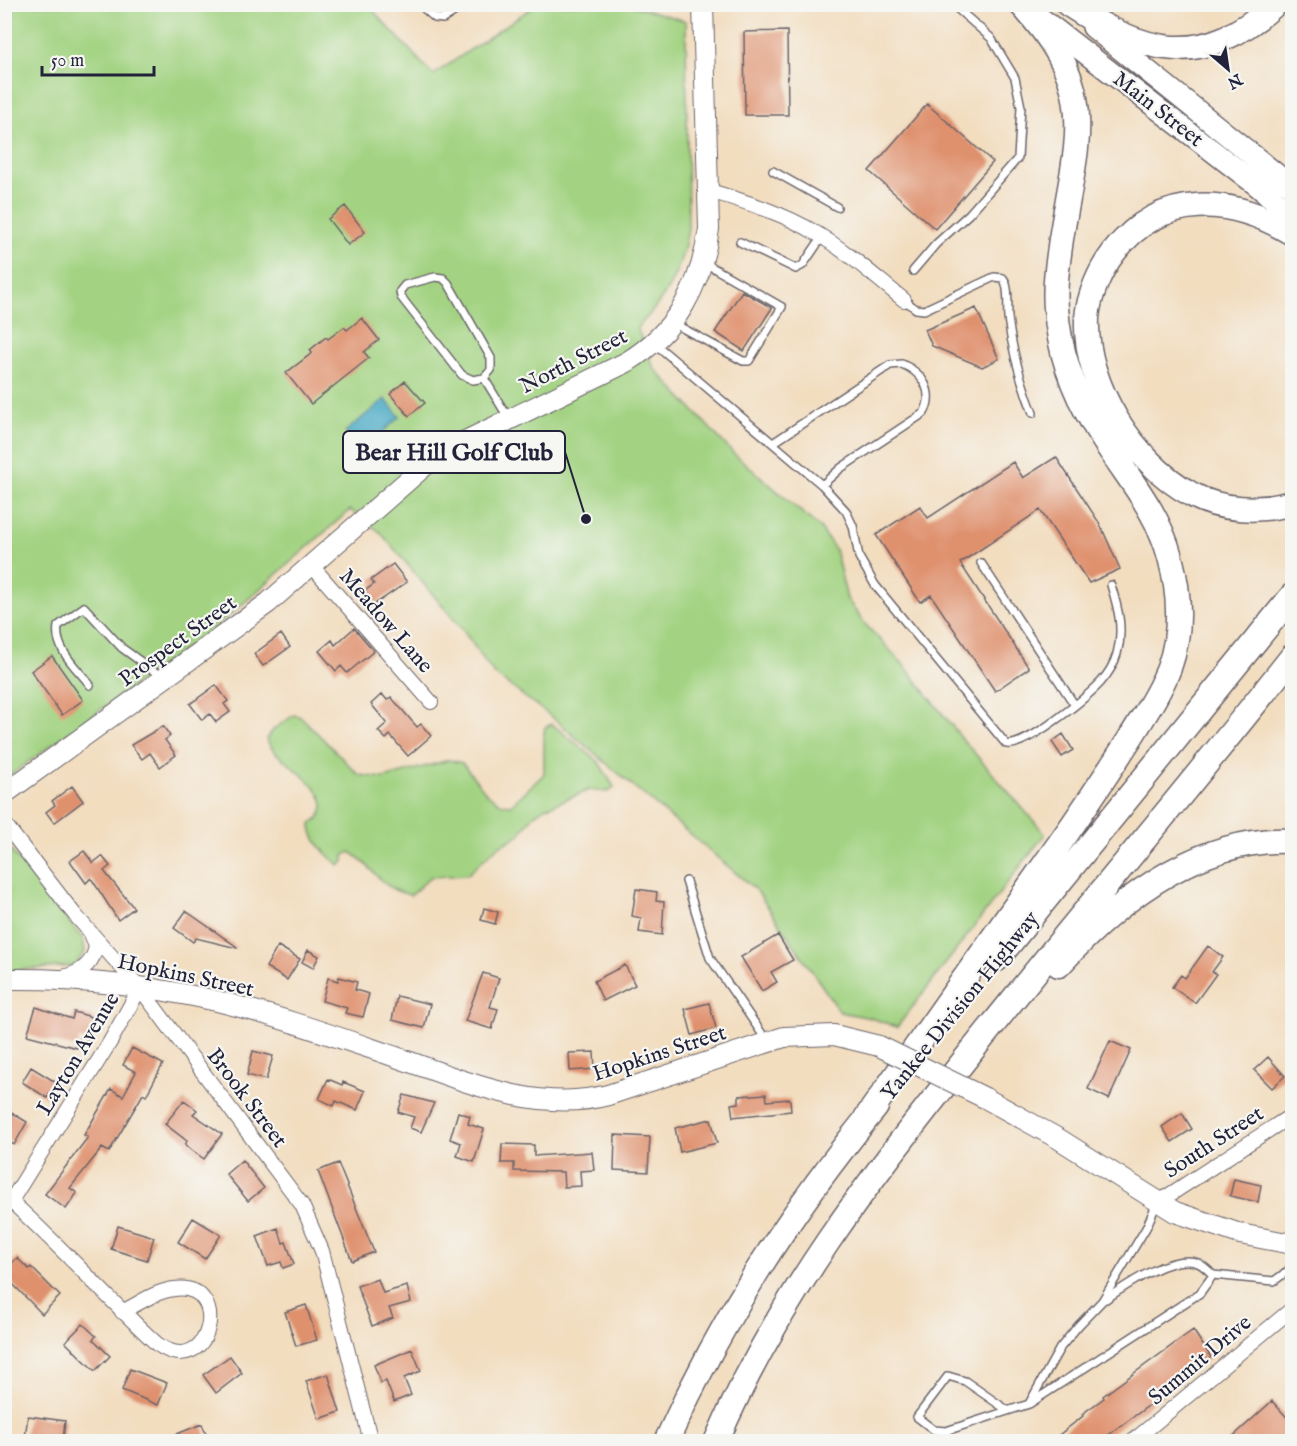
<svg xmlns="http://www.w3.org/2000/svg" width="1297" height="1446" font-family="'IM FELL English',serif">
<rect width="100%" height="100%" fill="#f6f6f2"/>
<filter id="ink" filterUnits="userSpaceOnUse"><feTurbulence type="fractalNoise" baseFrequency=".0167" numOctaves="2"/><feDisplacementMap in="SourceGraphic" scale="12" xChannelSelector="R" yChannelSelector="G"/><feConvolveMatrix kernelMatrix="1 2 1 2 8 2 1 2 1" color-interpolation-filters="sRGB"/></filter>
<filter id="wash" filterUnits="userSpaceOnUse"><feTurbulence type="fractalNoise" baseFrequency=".008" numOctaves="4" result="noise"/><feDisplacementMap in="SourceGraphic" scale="24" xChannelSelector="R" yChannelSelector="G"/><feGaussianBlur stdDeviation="1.35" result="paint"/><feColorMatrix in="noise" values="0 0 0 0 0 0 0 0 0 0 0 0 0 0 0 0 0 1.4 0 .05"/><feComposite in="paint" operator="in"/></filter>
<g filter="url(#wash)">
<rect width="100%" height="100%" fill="#f2ddbf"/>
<!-- green -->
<path fill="#a3d382" stroke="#627a5e" stroke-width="1.5" d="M5 5H368L433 75 536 5H630L686 21 688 229C682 269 666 299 637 328L654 368 732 452 820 528 835 549 847 599 864 623 904 665 964 741 1045 834 897 1027 871 1018 840 1012 757 891 553 718 494 674 462 629 380 532 350 510 228 617 5 779Z
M294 715 301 717 359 775 384 778 449 760 462 763 487 794 502 804 511 805 544 774V733L545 727 552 724 598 761 614 787 608 792 589 790 545 808 533 816 519 835 496 848 467 875 430 877 411 895C379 890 374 865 350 852L344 856V862L340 865C327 857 310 838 311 824 348 800 289 767 274 751 271 748 269 743 266 739L274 729Z
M4 842 83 939 85 952 74 966 5 971Z"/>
<!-- water -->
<path fill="#45a8c4" stroke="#346580" stroke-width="1.5" d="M385 399 400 417 361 450 345 432Z"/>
<g id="blocks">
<!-- building -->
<path fill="#df906d" d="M787 31 788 115H745L744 32Z
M927 104 993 162 935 229 869 171Z
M345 206 365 232 348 245 328 219Z
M742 291 772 308 744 351 715 332Z
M976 308 999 359 982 367 932 346 925 330Z
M362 318 379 340 364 352 369 358 311 404 286 373 312 353 310 350 326 337 328 339 344 327 347 330Z
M405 381 425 403 409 416 390 394Z
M1056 457 1100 524 1120 569 1089 583 1040 510 960 563 1029 668 995 691 931 595 920 602 876 535 920 506 928 518 1013 462 1023 478Z
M393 564 407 582 372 606 362 593 374 584 371 580Z
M354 628 374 651 347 673 341 666 336 671 319 651 332 640 335 645Z
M281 634 290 647 263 666 254 654Z
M52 656 83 700 62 715 31 671Z
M216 685 228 701 224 704 230 712 216 722 210 714 202 720 190 704Z
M382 694 387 700 391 697 417 727 421 724 431 736 408 756 390 735 386 739 378 731 387 723 371 704Z
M163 726 170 736 165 740 176 755 160 767 150 753 142 759 131 745Z
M1063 734 1073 750 1062 757 1052 742Z
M72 786 83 801 54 823 46 812 55 805 52 801Z
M84 851 93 863 102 856 110 866 104 871 134 908 118 920 91 878 86 883 70 861Z
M636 889 657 892 656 901 664 902 662 935 639 932 641 918 632 916Z
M484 908 498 912 495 924 481 920Z
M186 911 237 947V948L196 938 193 942 174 928Z
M778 935 793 960 771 972 777 982 762 991 741 957Z
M278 946 300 959 287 980 266 967Z
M1208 946 1223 957 1212 972 1216 974 1195 1003 1172 987 1181 975 1185 978Z
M308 950 319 956 313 968 302 962Z
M625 965 635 985 603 1001 594 981Z
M483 973 499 978 490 1007 498 1009 492 1029 465 1021Z
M339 977 357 982 355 990 369 994 363 1017 345 1013 347 1008 322 1001 328 978 338 981Z
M397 996 430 1004 424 1028 392 1020Z
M709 1003 716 1028 692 1035 685 1009Z
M36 1007 72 1019 74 1012 95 1018 88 1041 79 1039 77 1048 27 1035Z
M1110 1041 1131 1050 1109 1099 1088 1089Z
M132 1048 163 1064 146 1096 143 1094 109 1152 102 1148 70 1188 77 1193 66 1209 45 1194 88 1137 84 1135 111 1089 123 1096 136 1072 123 1065Z
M253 1051 273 1056 266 1080 247 1075Z
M594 1052 595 1069 570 1071 569 1053Z
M1268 1057 1285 1076 1272 1088 1254 1070Z
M31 1067 57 1083 47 1098 22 1082Z
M328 1079 342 1085 343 1082 365 1091 357 1110 336 1101 334 1106 319 1099Z
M766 1094 767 1101 790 1099 791 1111 733 1117 731 1104 739 1103V1096Z
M404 1095 434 1103 421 1132 410 1128 414 1117 398 1112Z
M184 1100 197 1110 193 1114 222 1134 204 1159 185 1145 187 1141 165 1124Z
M4 1108 27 1122 14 1145 4 1139Z
M458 1112 470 1116 468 1124 484 1129 474 1162 457 1156 461 1143 450 1139Z
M1182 1113 1192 1129 1172 1142 1162 1127Z
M711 1119 717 1143 680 1152 675 1128Z
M615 1135 650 1137 648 1172 614 1170Z
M502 1144 534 1145V1156L592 1152 594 1170 580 1171 581 1186 564 1187 563 1172 514 1171V1163H501Z
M242 1160 264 1188 248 1201 226 1174Z
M338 1163 374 1252 352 1261 318 1171Z
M1234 1179 1261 1185 1258 1202 1230 1196Z
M193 1218 221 1235 205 1259 178 1242Z
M118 1226 154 1237 147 1260 111 1249Z
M278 1228 283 1243 286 1242 294 1264 283 1268 281 1262 268 1266 257 1236Z
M17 1258 29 1269 31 1267 60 1296 42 1314 4 1275V1270Z
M378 1279 383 1293 407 1286 411 1302 389 1308 393 1318 372 1326 357 1286Z
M306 1305 317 1340 296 1346 285 1312Z
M83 1324 96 1336 93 1339 110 1356 95 1371 65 1342Z
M1193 1330 1211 1357 1166 1390 1167 1392 1099 1442H1050L1083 1416 1082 1414 1104 1398 1103 1396Z
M412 1349 421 1371 404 1378 411 1395 394 1402 386 1381 381 1383 374 1365Z
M230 1356 242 1373 216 1393 203 1375Z
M130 1369 167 1383 158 1405 122 1390Z
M328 1374 340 1412 319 1419 306 1381Z
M1272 1401 1293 1424V1442H1227Z
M28 1416 65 1421 63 1440 25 1437Z
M202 1424 209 1442H159V1441Z"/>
</g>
</g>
<g filter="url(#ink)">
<use href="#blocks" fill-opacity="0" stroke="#6b6369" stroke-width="1.5"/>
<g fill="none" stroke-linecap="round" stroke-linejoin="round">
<defs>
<path id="service" d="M419 4 435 18 443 19 466 4
M773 171 837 207
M740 242 796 269 803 265 822 237
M913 271 936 244 969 214 1018 158 1021 107 1015 78 991 38 952 4
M435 277 443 278 448 283 491 358V370L484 378 473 380 462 375 401 297 400 291 405 285Z
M904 300 916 309 924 310 994 277 1003 278C1010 286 1007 307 1008 318 1012 351 1021 382 1033 413
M673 323 743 361H749L782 307 703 262
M654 343 822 485
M484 378 509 419
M773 443 890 365 902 364C923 373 935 392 924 413L841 468 822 485 846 511 853 526 859 557 875 585 1006 744C1024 749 1087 697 1101 682 1108 674 1114 664 1117 654 1124 629 1118 608 1111 585
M981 563 1074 704
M90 685C77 668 54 649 58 626L84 607 122 648 162 677
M686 881 710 958 767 1041
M1106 1299C1127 1285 1172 1253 1198 1263 1203 1265 1209 1271 1213 1275
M1030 1402 1060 1348 1078 1326 1102 1301 1146 1228 1157 1203
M1007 1410 965 1381 948 1376 917 1417 934 1430 946 1431 1029 1404 1200 1293 1213 1275 1274 1281 1289 1270 1292 1262"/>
<path id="minor" d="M710 191C746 202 783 213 816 233 848 252 875 277 904 300
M312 566 431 702
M4 823 75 915 140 988 302 1205 322 1251 371 1442
M63 977C80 973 94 964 96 945L91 934
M4 1195C57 1242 105 1296 157 1344 211 1383 233 1281 174 1289 156 1291 138 1304 122 1312
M11 1201 110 1042 140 988
M1157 1203 1292 1115
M1132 1442 1292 1309"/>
<path id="secondary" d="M4 794 268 603 437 455 627 362C677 331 701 286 709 229L703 4
M4 979C76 978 147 985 217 1001 278 1016 337 1037 396 1057 462 1080 537 1114 608 1095L784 1037 834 1035 879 1046
M985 1098 1059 1139 1175 1212 1240 1234 1292 1244"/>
<path id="primary" d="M1035 14 1258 186 1292 215
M1093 27 1292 187"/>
<path id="motorway" d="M1068 4C1144 54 1201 71 1275 4
M1292 233C1232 197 1162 190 1114 252 1100 270 1089 295 1087 318 1084 385 1134 463 1191 494 1220 511 1261 512 1292 503
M997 959 1292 596
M1059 965C1119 899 1198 837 1292 841
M866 1118C929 1029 992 940 1055 850 1081 814 1105 777 1129 740 1143 717 1159 694 1169 668 1182 632 1180 594 1170 557 1157 507 1120 469 1095 426 1072 389 1059 351 1056 308 1054 284 1058 262 1061 239 1078 134 1100 90 1021 4
M666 1442C723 1316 789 1213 876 1107
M716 1442C778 1297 870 1179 967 1057 1074 922 1186 792 1292 657"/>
</defs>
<!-- service casing -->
<use href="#service" stroke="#6b6369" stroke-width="10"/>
<!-- minor casing -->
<use href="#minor" stroke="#6b6369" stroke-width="16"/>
<!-- secondary casing -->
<use href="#secondary" stroke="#6b6369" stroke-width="22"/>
<!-- primary casing -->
<use href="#primary" stroke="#6b6369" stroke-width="24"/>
<!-- motorway casing -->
<use href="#motorway" stroke="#6b6369" stroke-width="27"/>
<!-- service -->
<use href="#service" stroke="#fff" stroke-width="7"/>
<!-- minor -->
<use href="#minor" stroke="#fff" stroke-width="14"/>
<!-- secondary -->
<use href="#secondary" stroke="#fff" stroke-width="20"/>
<!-- primary -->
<use href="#primary" stroke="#fff" stroke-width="21"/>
<!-- motorway -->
<use href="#motorway" stroke="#fff" stroke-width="24"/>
<defs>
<path id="secondary-bridge" d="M879 1046 985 1098"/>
</defs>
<!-- secondary-bridge casing -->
<use href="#secondary-bridge" stroke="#6b6369" stroke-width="22" stroke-linecap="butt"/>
<!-- secondary-bridge -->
<use href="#secondary-bridge" stroke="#fff" stroke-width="20"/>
</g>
</g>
<g text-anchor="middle" stroke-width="4.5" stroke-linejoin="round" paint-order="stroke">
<!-- street labels -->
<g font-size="22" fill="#22223b" stroke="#f6f6f2">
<text transform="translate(1159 108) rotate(38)" y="8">Main Street</text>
<text transform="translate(573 360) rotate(-27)" y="8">North Street</text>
<text transform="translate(387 620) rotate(49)" y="8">Meadow Lane</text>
<text transform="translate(177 640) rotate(-36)" y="8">Prospect Street</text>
<text transform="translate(186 974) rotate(12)" y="8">Hopkins Street</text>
<text transform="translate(959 1005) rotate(-51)" y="8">Yankee Division Highway</text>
<text transform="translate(659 1052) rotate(-18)" y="8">Hopkins Street</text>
<text transform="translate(77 1053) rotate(-59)" y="8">Layton Avenue</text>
<text transform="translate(248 1097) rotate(53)" y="8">Brook Street</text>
<text transform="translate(1213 1141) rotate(-33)" y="8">South Street</text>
<text transform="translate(1199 1359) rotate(-40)" y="8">Summit Drive</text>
</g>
</g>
<!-- callouts -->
<path fill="none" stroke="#22223b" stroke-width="2" d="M586 519L565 452"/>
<circle fill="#22223b" stroke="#f6f6f2" stroke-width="2" cx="586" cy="519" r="6"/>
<rect fill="#f6f6f2" stroke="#22223b" stroke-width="2" x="343" y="431" width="222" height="42" rx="6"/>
<g font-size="24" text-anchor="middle" font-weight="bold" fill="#22223b">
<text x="454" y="460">Bear Hill Golf Club</text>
</g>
<!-- margin -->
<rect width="1297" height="1446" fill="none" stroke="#f6f6f2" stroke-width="24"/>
<!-- north arrow -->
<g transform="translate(1228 69) rotate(151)" stroke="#f6f6f2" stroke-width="4.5" paint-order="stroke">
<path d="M0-4.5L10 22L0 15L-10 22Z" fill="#22223b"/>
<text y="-9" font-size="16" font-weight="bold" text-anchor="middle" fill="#22223b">N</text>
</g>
<!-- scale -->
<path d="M42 66v9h112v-9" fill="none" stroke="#22223b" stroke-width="3"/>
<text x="51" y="66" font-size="18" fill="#22223b" stroke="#f6f6f2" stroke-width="4.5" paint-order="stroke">50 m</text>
</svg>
